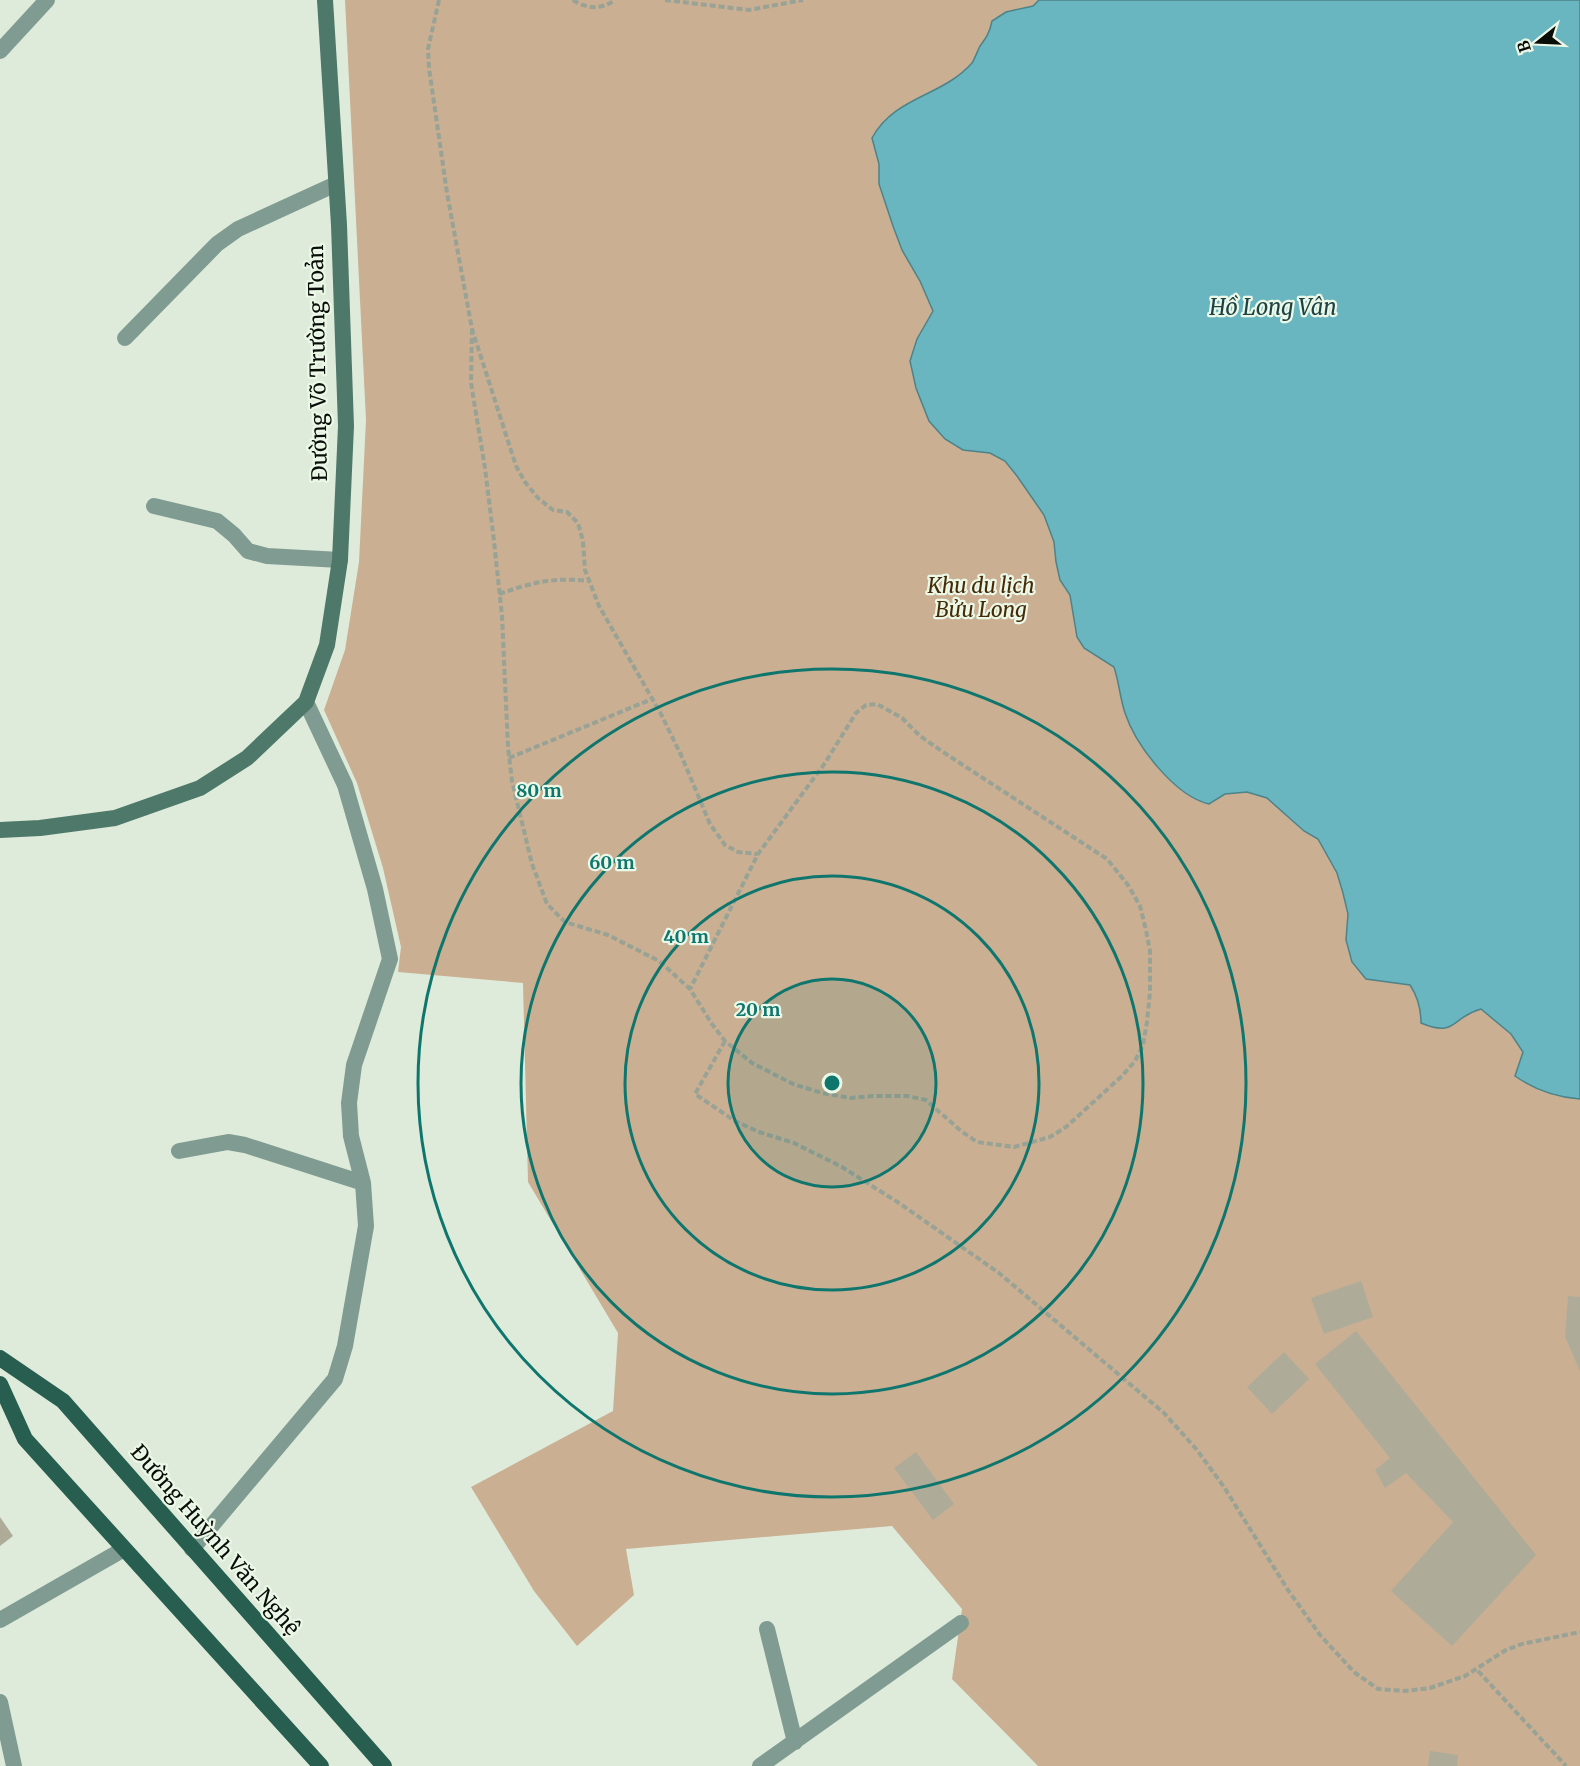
<svg xmlns="http://www.w3.org/2000/svg" width="1580" height="1766" font-family="Merriweather,serif">
<rect width="100%" height="100%" fill="#deebda"/>
<!-- green -->
<path fill="#caaf92" d="M345 0H1580V1766H1038L952 1679 962 1609 892 1526 626 1549 634 1595 577 1646 534 1591 471 1487 613 1411 618 1333 528 1182 523 983 398 972 401 947 383 868 357 783 324 710 345 650 359 562 366 420Z"/>
<!-- water -->
<path fill="#6ab6c0" stroke="#4d8389" stroke-width="1.5" d="M1039 0H1580V1099C1555 1097 1535 1090 1515 1076L1523 1052 1511 1034 1481 1009C1451 1017 1457 1038 1421 1023 1421 1009 1418 997 1410 985L1366 979 1352 962 1346 940 1348 914 1343 893 1337 873 1318 839 1304 831 1267 798 1247 792 1225 794 1209 804C1175 796 1136 746 1125 713 1120 698 1119 682 1114 667L1084 648 1077 637 1070 595 1060 580 1056 562 1054 542 1044 515 1017 476 1005 461 990 453 963 450 945 439 929 421 916 388 910 361 917 339 933 311 920 281 902 250 893 226 879 184V164L872 138C895 96 942 97 972 63 975 58 977 52 980 46 986 38 990 32 992 21L1006 12 1033 6Z"/>
<!-- building -->
<path fill="#aeac99" d="M1361 1281 1373 1317 1324 1334 1311 1298Z
M1568 1296 1580 1297V1371L1565 1337Z
M1356 1331 1536 1555 1452 1646 1391 1591 1453 1522 1406 1473 1385 1488 1375 1470 1390 1458 1315 1364Z
M1284 1352 1309 1379 1272 1414 1247 1387Z
M916 1452 954 1504 933 1520 894 1468Z
M0 1517 13 1536 0 1546Z
M1430 1751 1458 1755 1457 1766H1428Z"/>
<g fill="none" stroke-linecap="round" stroke-linejoin="round">
<!-- path -->
<path stroke="#98a295" stroke-width="4" stroke-dasharray="6 3" stroke-linecap="butt" d="M439 0 428 49 429 68 447 193 472 329 516 466 525 482 538 498 553 510 567 512 578 523 583 541 585 570 599 606 661 714 681 755 710 824 725 845 738 852 758 854
M573 0C587 9 601 10 615 0
M665 0 749 10 803 0
M472 329 471 383 485 468 494 541 502 616 508 747 512 781 532 864 547 904 565 922 608 935 659 961 690 989 712 1024 725 1041 752 1063 793 1084 822 1093 851 1098 873 1096H907L926 1100 961 1131 977 1142 1014 1147 1050 1137 1066 1127 1122 1076 1135 1061 1143 1045 1147 1022 1150 992V951L1146 930 1140 906 1128 885 1107 859 943 752 920 736 902 718 877 704 866 705 856 713 825 763 758 854 690 989
M499 594C534 582 553 577 589 581
M509 758 652 699
M725 1041 695 1094 735 1121 759 1132 794 1143 842 1167 899 1203 999 1273 1164 1413 1197 1450 1224 1487 1288 1590 1320 1635 1354 1672 1378 1689 1405 1691 1430 1688 1465 1676 1506 1650 1522 1644 1580 1632
M1478 1671 1566 1766"/>
<!-- minor -->
<path stroke="#809c92" stroke-width="16" d="M0 51 47 0
M125 338 217 244 238 229 336 184
M154 506 217 521 234 535 248 551 267 556 340 560
M179 1151 228 1142 245 1145 363 1183
M192 1549 335 1379 345 1346 366 1226 363 1183 351 1136 349 1103 354 1065 390 959 375 889 345 785 306 702
M0 1620 124 1549
M767 1629 795 1742
M0 1702 14 1766
M760 1766 961 1623"/>
<!-- secondary -->
<path stroke="#4e786a" stroke-width="16" d="M0 830 40 828 115 818 200 788 247 758 306 702 327 645 340 560 346 426 339 225 325 0"/>
<!-- primary -->
<path stroke="#275e4f" stroke-width="16" d="M0 1358 63 1401 384 1766
M0 1384 25 1439 321 1766"/>
</g>
<!-- distance rings -->
<circle cx="832" cy="1083" r="104" fill="#0f766e" fill-opacity=".12"/>
<g fill="none" stroke="#0f766e" stroke-width="3">
<circle cx="832" cy="1083" r="104"/>
<circle cx="832" cy="1083" r="207"/>
<circle cx="832" cy="1083" r="311"/>
<circle cx="832" cy="1083" r="414"/>
</g>
<g text-anchor="middle" stroke-width="4.5" stroke-linejoin="round" paint-order="stroke">
<!-- street labels -->
<g font-size="21" fill="#090d08" stroke="#ebf8e7">
<text transform="translate(318 363) rotate(-91)" y="7">Đường Võ Trường Toản</text>
<text transform="translate(215 1540) rotate(49)" y="7">Đường Huỳnh Văn Nghệ</text>
</g>
<!-- park labels -->
<g font-size="21" font-style="italic" fill="#462a05" stroke="#ebf8e7">
<text x="981" y="593">Khu du lịch<tspan x="981" dy="24">Bửu Long</tspan></text>
</g>
<!-- water labels -->
<g font-size="22" font-style="italic" fill="#1d4246" stroke="#ebf8e7">
<text x="1273" y="315">Hồ Long Vân</text>
</g>
</g>
<circle cx="832" cy="1083" r="9" fill="#0f766e" stroke="#ebf8e7" stroke-width="3"/>
<g font-size="18" text-anchor="middle" font-weight="bold" fill="#0f766e" stroke="#ebf8e7" stroke-width="4.5" stroke-linejoin="round" paint-order="stroke">
<text x="539" y="797">80 m</text>
<text x="612" y="869">60 m</text>
<text x="686" y="943">40 m</text>
<text x="758" y="1016">20 m</text>
</g>
<!-- north arrow -->
<g transform="translate(1538 42) rotate(252)" stroke="#ebf8e7" stroke-width="4.5" paint-order="stroke">
<path d="M0-4.5L10 22L0 15L-10 22Z" fill="#090d08"/>
<text y="-9" font-size="16" font-weight="bold" text-anchor="middle" fill="#090d08">B</text>
</g>
</svg>
